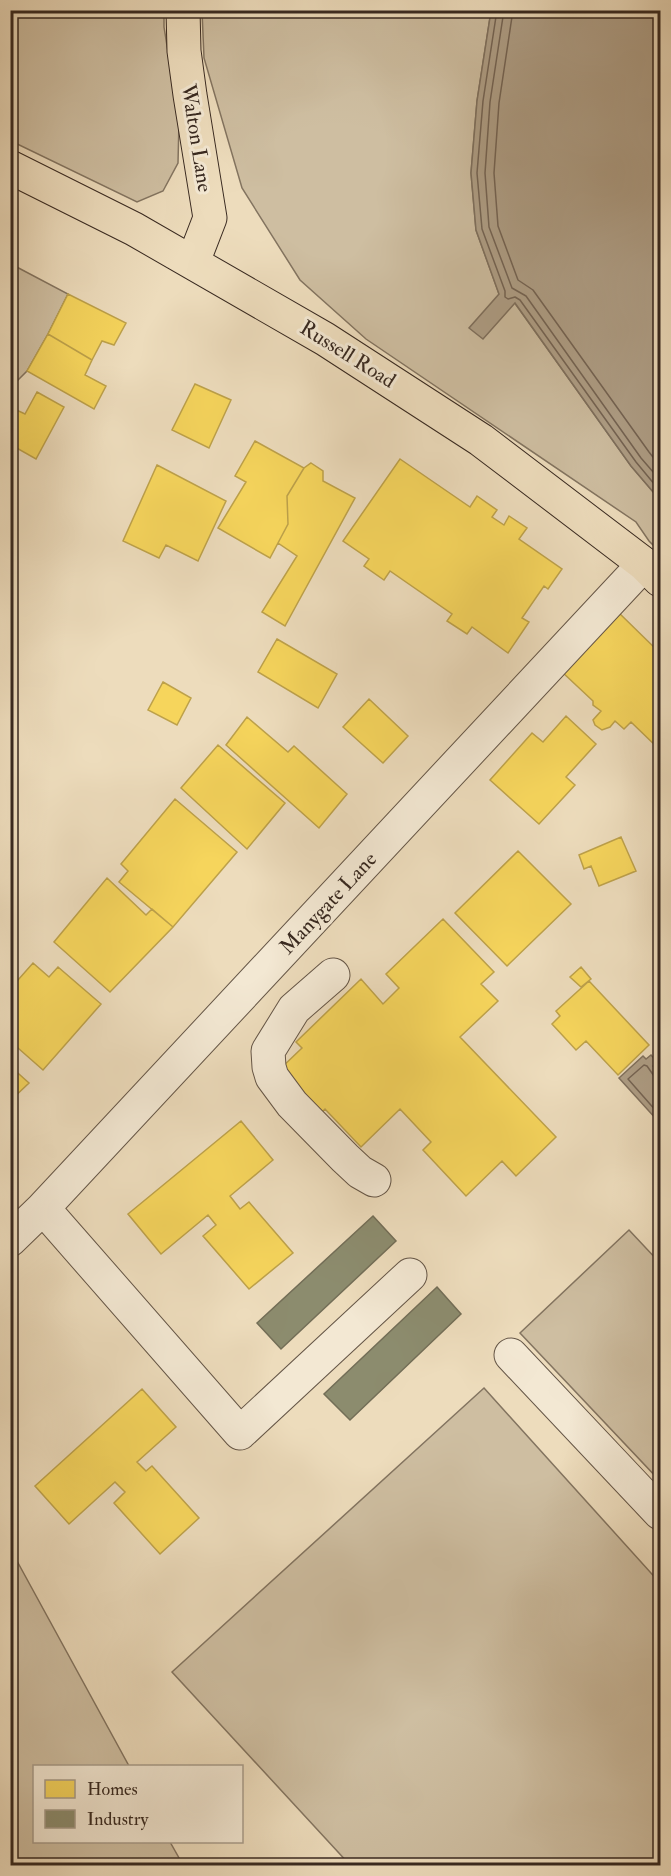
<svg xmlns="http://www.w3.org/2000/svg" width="671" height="1876" font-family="'IM FELL Double Pica',serif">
<rect width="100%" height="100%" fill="#eddcbc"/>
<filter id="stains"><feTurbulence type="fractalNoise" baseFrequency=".00333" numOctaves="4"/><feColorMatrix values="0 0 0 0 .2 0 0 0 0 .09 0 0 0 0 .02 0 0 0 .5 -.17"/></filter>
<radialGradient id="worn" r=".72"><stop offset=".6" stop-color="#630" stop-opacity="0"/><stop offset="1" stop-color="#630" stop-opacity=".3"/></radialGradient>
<!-- green -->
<path fill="#cebea1" stroke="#837460" stroke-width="1.5" d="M10 11H164V27L179 121 178 163 163 191 137 202 11 141Z
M202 11H491L477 101 471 173 476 230 499 294 483 338 514 302 631 466 660 500V552L649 541 636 522 366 339 300 280 242 188 204 58Z
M11 264 68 294 48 334 27 371 11 387Z
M629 1230 660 1263V1481L520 1333Z
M484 1388 660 1583V1865H350L172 1672Z
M11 1550 129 1766H34V1842H170L183 1865H11Z"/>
<!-- water -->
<path fill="#af9f87" stroke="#7f705e" stroke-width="1.5" d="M491 11H660V500L631 466 515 303 483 339 469 328 499 294 476 230 471 173 477 101Z
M651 1055 657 1062 653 1066 660 1074V1117L657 1120 619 1078 643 1056 646 1059Z"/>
<!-- homes -->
<path fill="#f6d55c" stroke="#bda14a" stroke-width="1.5" d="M68 294 126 323 114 345 102 341 92 360 48 334Z
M48 334 92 360 85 375 106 386 94 409 27 371Z
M195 384 231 400 209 448 172 430Z
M37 392 64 407 36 459 15 447 10 455V407L25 414Z
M255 441 304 468 287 496 288 524 270 558 218 528 246 482 235 476Z
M400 459 470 507 477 496 497 510 492 517 504 525 509 516 527 528 519 539 562 569 548 589 544 586 522 618 529 622 508 653 472 627 467 634 447 621 452 614 390 571 384 580 364 566 369 559 343 541Z
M311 463 323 471V481L355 498 285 626 262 612 297 556 278 543 288 524 287 496 304 468Z
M157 465 226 501 198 561 166 545 159 558 123 541Z
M617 611 660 653V750L631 722 624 729 615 721 610 727 602 730 595 725 593 720 601 711 593 705V701L561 671Z
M277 639 337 674 318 708 258 672Z
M163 682 191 698 177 725 148 710Z
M369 699 408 736 383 763 343 727Z
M566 716 596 744 566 777 575 785 539 824 490 780 532 733 543 742Z
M247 717 288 752 294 746 347 794 319 828 226 745Z
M218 745 285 803 247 849 181 788Z
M175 799 237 852 173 927 119 882 128 871 121 864Z
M621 837 636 871 599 886 591 866 584 869 579 855Z
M518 851 571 904 507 966 455 913Z
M107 878 146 915 152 909 173 927 110 992 54 942Z
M443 919 494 972 481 984 498 1001 460 1037 556 1137 516 1176 502 1161 466 1196 423 1150 431 1142 400 1109 361 1147 325 1109 321 1113 280 1069 302 1048 296 1042 361 979 383 1004 399 988 386 974Z
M33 963 49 977 58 967 101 1004 43 1070 10 1041V989Z
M581 967 591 979 581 987 570 977Z
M589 981 649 1045 618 1075 586 1041 576 1050 552 1024 560 1016 556 1011Z
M10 1066 29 1083 10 1101Z
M241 1121 273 1160 230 1196 240 1209 249 1202 293 1253 249 1289 203 1236 216 1225 208 1215 161 1254 128 1214Z
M142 1389 176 1427 137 1462 146 1471 152 1466 199 1518 160 1554 114 1503 125 1492 115 1482 69 1524 35 1486Z"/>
<!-- industry -->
<path fill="#8c8c6e" stroke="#736e57" stroke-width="1.5" d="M373 1216 396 1241 281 1349 257 1323Z
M437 1287 461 1314 350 1420 324 1394Z"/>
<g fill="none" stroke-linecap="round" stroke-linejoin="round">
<!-- shore -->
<path stroke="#746454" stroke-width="1.5" d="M497 10 483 101 477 173 482 229 505 291V297L508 299 515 297 520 300 636 462 660 491
M504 10 490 102 485 173 489 227 512 288 526 296 641 458 660 480
M513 10 499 103 494 173 498 226 518 280 533 290 649 452 660 466
M660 1077 654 1076 647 1066 644 1065 628 1079 657 1112 660 1113"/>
<defs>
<path id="minor" d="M333 975 294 1009 268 1051 269 1067 272 1077 292 1104 345 1158 360 1172 374 1180
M43 1208 240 1433 410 1275
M10 1240 43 1208 644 564
M511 1355 660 1513"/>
<path id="major" d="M183 10 184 51 190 95 210 218 193 262
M10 167 134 229 325 339 481 440 644 564 660 580"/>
</defs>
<!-- minor casing -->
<use href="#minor" stroke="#655647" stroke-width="35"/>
<!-- major casing -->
<use href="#major" stroke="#382920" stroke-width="35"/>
<!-- minor -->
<use href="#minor" stroke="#f3e8d3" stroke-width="33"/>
<!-- major -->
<use href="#major" stroke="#eddcbc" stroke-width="33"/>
</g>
<g text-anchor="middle" stroke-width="6" stroke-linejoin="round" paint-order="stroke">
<!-- street labels -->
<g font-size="21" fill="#382920" stroke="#f3e8d3">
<text transform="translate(197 138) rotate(81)" y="7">Walton Lane</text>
<text transform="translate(348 354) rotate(32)" y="7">Russell Road</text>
<text transform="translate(328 903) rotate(-47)" y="7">Manygate Lane</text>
</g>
</g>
<!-- margin -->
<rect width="671" height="1876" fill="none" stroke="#eddcbc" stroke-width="36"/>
<rect x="12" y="12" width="647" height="1852" fill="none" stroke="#382920" stroke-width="3"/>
<rect x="18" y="18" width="635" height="1840" fill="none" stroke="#382920" stroke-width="1.5"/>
<!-- legend -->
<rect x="33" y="1765" width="210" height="78" fill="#f3e8d3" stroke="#a89c8b" stroke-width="1.5"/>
<rect x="45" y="1780" width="30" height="18" fill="#f6d55c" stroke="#a89c8b" stroke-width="1.5"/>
<text x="87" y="1795" font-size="18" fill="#382920">Homes</text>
<rect x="45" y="1810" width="30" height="18" fill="#8c8c6e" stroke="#a89c8b" stroke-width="1.5"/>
<text x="87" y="1825" font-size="18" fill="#382920">Industry</text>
<rect width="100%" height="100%" filter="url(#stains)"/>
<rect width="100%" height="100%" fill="url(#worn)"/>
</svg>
